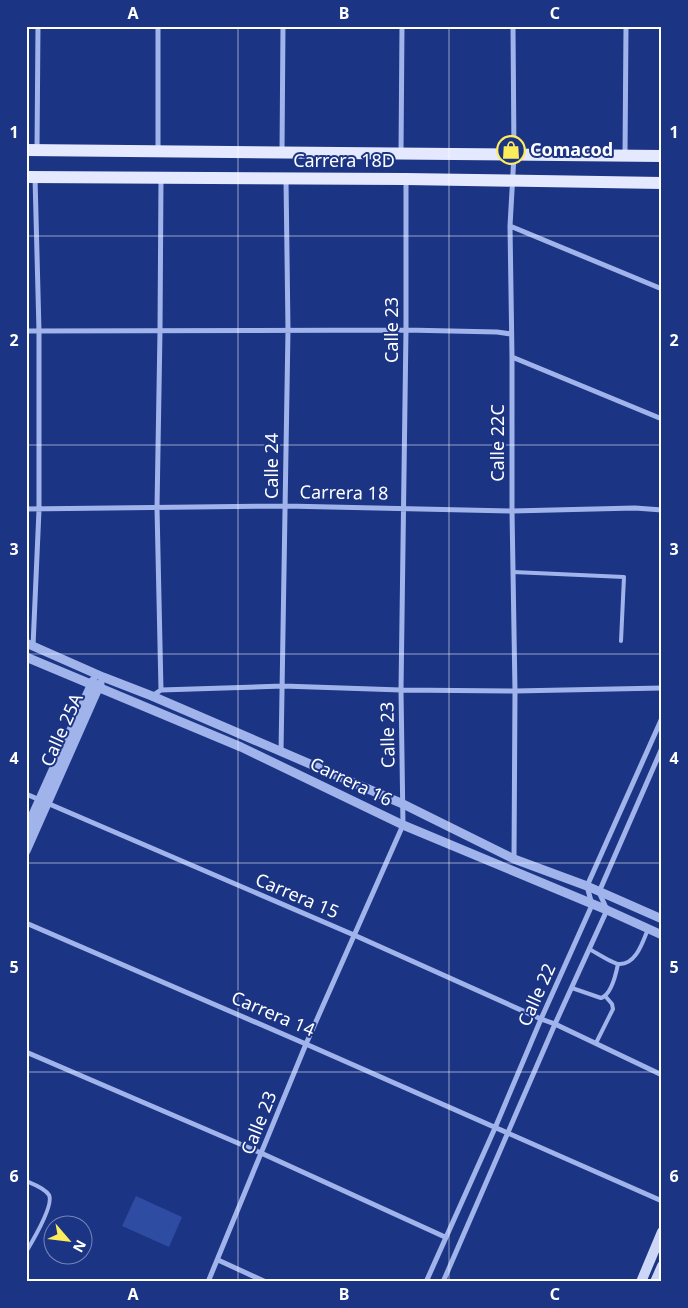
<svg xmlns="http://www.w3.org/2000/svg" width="688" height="1308" font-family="'Noto Sans',sans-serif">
<rect width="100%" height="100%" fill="#1b3483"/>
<!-- green -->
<path fill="#2e4ca2" d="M136 1196 182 1217 169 1247 122 1226Z"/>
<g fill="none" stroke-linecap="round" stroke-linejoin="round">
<!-- service -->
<path stroke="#a0b4eb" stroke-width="4" d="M513 572 624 577 621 641
M589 949C595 952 612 963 618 964 636 966 643 941 648 929
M572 988 601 998C611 995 616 974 618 964
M596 1043 613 1009 612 1004 606 997
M26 1181C33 1184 45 1188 49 1195 54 1205 32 1242 26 1252"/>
<!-- minor -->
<path stroke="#a0b4eb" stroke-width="5" d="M513 26 514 155 510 226 512 357V511L515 691 514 859
M37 150 38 26
M158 151V26
M282 152 283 26
M401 153 402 26
M625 155 626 26
M510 226 662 289
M26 331 406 330 497 332 511 334
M512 357 662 419
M26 509 286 506 512 511 635 508 662 510
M33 646 39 510V331L35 177
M161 690 157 508 160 331 161 178
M152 696 161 690 283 686 401 690 515 691 662 688
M281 752 288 330 286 179
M26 794 354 935 541 1019 555 1024 662 1075
M26 923C239 1014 450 1107 662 1201
M26 1052 261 1153 445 1237
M218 1260 266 1282
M208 1282 306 1044 403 825 401 690 406 330V180
M426 1282 495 1128 541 1019 592 905 587 886 662 718
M443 1282 555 1024 607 910 599 892 662 748"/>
<!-- tertiary -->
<path stroke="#a0b4eb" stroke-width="9" d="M26 643 103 677 152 696 403 804 514 859 587 886 662 919
M26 657 241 747 403 825 607 910 662 935
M26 830 93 681
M26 851 100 684"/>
<!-- secondary -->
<path stroke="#ccd7f8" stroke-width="10" d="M641 1282 662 1232
M655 1282 662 1266"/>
<!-- primary -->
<path stroke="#e4e9ff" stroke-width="12" d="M26 150 662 156
M26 177 406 179 662 183"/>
</g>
<!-- grid -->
<path fill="none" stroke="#fff" stroke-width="1" stroke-opacity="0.55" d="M238 26V1282M449 26V1282M26 236H662M26 445H662M26 654H662M26 863H662M26 1072H662"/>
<!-- icons -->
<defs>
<symbol id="shop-ring" viewBox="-11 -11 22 22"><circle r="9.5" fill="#1b3483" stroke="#fded5c" stroke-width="1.5"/><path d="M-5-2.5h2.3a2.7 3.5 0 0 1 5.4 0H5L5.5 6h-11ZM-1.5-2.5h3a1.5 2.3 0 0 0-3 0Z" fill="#fded5c"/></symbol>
</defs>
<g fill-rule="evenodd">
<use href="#shop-ring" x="495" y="134" width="32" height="32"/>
</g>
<g text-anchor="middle" stroke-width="4" stroke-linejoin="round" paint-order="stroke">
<!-- poi labels -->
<g font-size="18" font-weight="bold" fill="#fff" stroke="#1b3483" text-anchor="start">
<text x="530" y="156">Comacod</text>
</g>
<!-- street labels -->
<g font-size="18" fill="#fff" stroke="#1b3483">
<text x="344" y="167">Carrera 18D</text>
<text transform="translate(392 330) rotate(-90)" y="6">Calle 23</text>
<text transform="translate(498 443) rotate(-90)" y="6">Calle 22C</text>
<text transform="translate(272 466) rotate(-90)" y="6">Calle 24</text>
<text transform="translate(344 493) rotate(1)" y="6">Carrera 18</text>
<text transform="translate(62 730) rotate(-66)" y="6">Calle 25A</text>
<text transform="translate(388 735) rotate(-91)" y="6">Calle 23</text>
<text transform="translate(351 782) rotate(26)" y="6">Carrera 16</text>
<text transform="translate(297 896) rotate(23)" y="6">Carrera 15</text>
<text transform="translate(537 995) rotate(-66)" y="6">Calle 22</text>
<text transform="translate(273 1014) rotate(23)" y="6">Carrera 14</text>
<text transform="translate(259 1123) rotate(-68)" y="6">Calle 23</text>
</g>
</g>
<!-- border -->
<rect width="688" height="1308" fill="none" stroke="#1b3483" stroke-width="55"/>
<!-- north arrow -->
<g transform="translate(68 1240) rotate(118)"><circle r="24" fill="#1b3483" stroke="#7685b5"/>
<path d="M0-4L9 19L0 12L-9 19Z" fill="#fded5c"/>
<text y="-8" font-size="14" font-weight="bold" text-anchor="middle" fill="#ffffff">N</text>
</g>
<rect x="28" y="28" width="632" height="1252" fill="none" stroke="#fff" stroke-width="2"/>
<g font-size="16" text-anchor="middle" font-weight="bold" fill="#fff">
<text x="133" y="19">A</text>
<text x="344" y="19">B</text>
<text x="555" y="19">C</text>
<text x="14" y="138">1</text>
<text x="674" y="138">1</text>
<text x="14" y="346">2</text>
<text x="674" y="346">2</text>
<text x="14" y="555">3</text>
<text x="674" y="555">3</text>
<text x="14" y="764">4</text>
<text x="674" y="764">4</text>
<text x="14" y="973">5</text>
<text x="674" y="973">5</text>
<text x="14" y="1182">6</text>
<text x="674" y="1182">6</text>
<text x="133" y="1300">A</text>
<text x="344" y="1300">B</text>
<text x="555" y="1300">C</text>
</g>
</svg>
